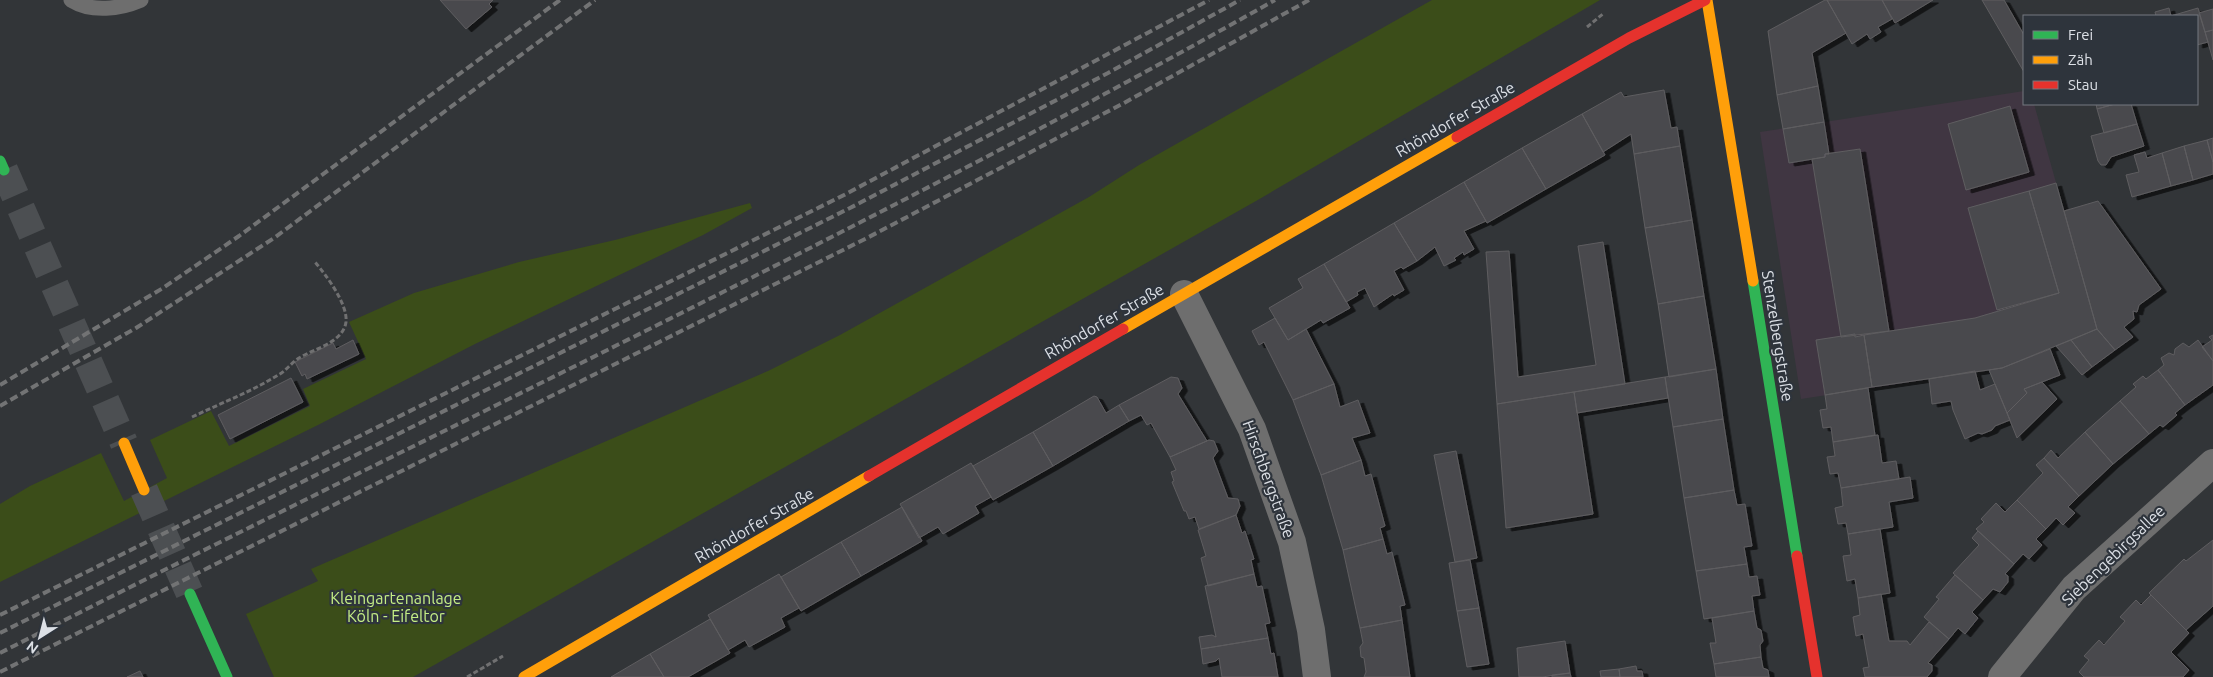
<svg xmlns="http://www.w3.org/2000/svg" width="2213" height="677" font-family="Ubuntu,sans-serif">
<defs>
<filter id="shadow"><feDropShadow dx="5.5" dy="3" stdDeviation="0" flood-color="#0009"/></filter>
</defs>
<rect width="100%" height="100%" fill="#323538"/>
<!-- education -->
<path fill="#403642" d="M2024 91V104H2034L2097 329 2002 368 1801 399 1760 132Z"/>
<!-- green -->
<path fill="#3b4d19" d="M1432 0H1600L1256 201 413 677H274L246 614 318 581 311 569 768 371 840 335 1089 197 1139 165Z
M750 203 752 208 703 235 475 344 318 425 0 582V504L30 486 101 453 124 501 167 478 150 440 211 411 229 446 310 406 303 389 366 359 349 322 414 293 519 262 615 240Z"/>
<!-- building -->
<path fill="#4a4a4d" stroke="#5e5d60" filter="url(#shadow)" d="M440 0H493L489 4 492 7 466 29Z
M1825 0H1827L1846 33 1812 53 1818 86 1777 95 1768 31Z
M1827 0H1882L1892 19 1878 27 1881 32 1870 39 1867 34 1852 44Z
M1882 0H1933L1895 23Z
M1982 0H2004L2024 35V72Z
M2169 8 2171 16H2156L2155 12Z
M2198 8 2208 42 2197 45V16H2171Z
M2213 9V30L2205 32 2199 13Z
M2213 30V60L2205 32Z
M1818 86 1824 122 1783 129 1777 95Z
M1664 90 1671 128 1677 127 1680 146 1634 154 1631 134 1603 152 1582 114 1621 92 1624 97Z
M2096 104H2115L2097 109Z
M2115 104H2131L2137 124 2104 133 2097 109Z
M2010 106 2029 172 1966 190 1948 124Z
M1582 114 1605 155 1546 189 1522 148Z
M1824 122 1829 154H1825V157L1789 163 1783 129Z
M2137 124 2144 146 2111 157 2106 165H2101L2098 161 2091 136Z
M2213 138V162L2207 140Z
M2207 140 2213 162V174L2193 180 2184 146Z
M1680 146 1692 220 1645 228 1634 154Z
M2184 146 2193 180 2171 186 2162 153Z
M1522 148 1546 189 1487 223 1464 182Z
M1860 149 1889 331 1841 337 1812 159 1825 157V154Z
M2145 152 2147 158 2162 153 2171 186 2132 197 2126 175 2139 172 2134 155Z
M1464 182 1486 221 1464 231 1474 249 1464 255 1463 252 1454 258 1456 260 1444 266 1435 247 1417 261 1394 223Z
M2056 183 2097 329 2002 368 1872 387 1864 335 1975 318 2059 293 2029 191Z
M2029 191 2059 293 1997 310 1968 208Z
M2098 201 2161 289 2139 305 2137 312 2133 311 2134 319 2124 327 2133 337 2115 350 2097 329 2064 211Z
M1692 220 1704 296 1658 304 1645 228Z
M1394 223 1417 261 1403 269 1401 267 1394 271 1404 290 1394 296 1393 294 1374 307 1365 288 1357 292 1358 295 1346 302 1324 264Z
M1603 242 1625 384 1497 404 1486 252 1509 251 1518 377 1596 365 1578 246Z
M1324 264 1350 308 1323 323 1321 320 1288 340 1269 308 1303 288 1298 279Z
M1704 296 1716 369 1669 377 1658 304Z
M1275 318 1288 340 1306 329 1334 384 1293 400 1264 342 1259 345 1252 331Z
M2097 329 2115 350 2092 367 2071 340Z
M1855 334V337L1864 335 1872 387 1825 395 1816 340Z
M2213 335V361L2202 347 2212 340 2209 337Z
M353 340 359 354 307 379 305 374 302 376 295 362 333 343 336 349Z
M2071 340 2092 367 2082 375 2056 346Z
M2198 340 2213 361V385L2185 405 2158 370 2164 365 2161 358 2169 353 2174 355 2175 349 2183 343 2189 347Z
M2050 349 2060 375 2024 389 2027 393 2007 413 1989 370 2002 368Z
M1716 369 1723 419 1673 427 1665 377Z
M2158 370 2185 405 2175 413 2177 415 2163 427 2160 425 2149 434 2120 401 2136 387 2133 384 2143 376 2146 379Z
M1975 371 1980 390 1995 384 2010 420 1995 426 1992 430 1982 434 1978 433 1965 439 1953 410 1951 401 1932 404 1929 379Z
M1171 377 1178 378 1182 388 1178 394 1207 441 1170 457 1151 423 1147 425 1141 415 1129 421 1119 405Z
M1665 377 1668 398 1577 413 1574 392Z
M291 378 303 402 230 439 218 415Z
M2042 382 2057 399 2017 438 2007 413 2027 393 2024 389Z
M1334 384 1340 407 1358 400 1370 433 1352 438 1361 460 1321 475 1293 400Z
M1868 388 1875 435 1833 442 1831 427 1823 428 1820 410 1827 409 1825 395Z
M1574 392 1593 514 1506 528 1497 404Z
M1094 396 1097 397 1106 413 1119 405 1129 421 1053 466 1033 432Z
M2120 401 2149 434 2113 464 2085 432Z
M1723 419 1734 490 1684 498 1673 427Z
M1033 432 1053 466 993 500 973 466Z
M2085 432 2113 464 2079 496 2044 458 2051 450 2058 458Z
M1878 435 1882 463 1896 461 1899 479 1841 488 1838 473 1830 474 1827 457 1835 456 1833 442Z
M1209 440 1214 441 1218 451 1213 458 1228 498 1238 499 1240 506 1236 515 1199 529 1195 517 1189 519 1186 511H1184L1172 482 1174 481 1171 472 1176 470 1170 457Z
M1456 451 1477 558 1455 562 1434 455Z
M2044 458 2079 496 2068 507 2075 513 2063 525 2056 518 2046 529 2017 500 2043 473 2036 465Z
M1361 460 1365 476 1371 474 1385 526 1380 528 1383 539 1343 550 1321 475Z
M971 463 991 497 975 506 979 513 943 534 938 527 919 538 900 504Z
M1910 477 1913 498 1889 502 1893 527 1848 534 1846 523 1838 524 1835 508 1843 506 1841 488Z
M1734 490 1737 505 1745 504 1752 546 1744 547 1747 564 1696 571 1684 498Z
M2017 500 2046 529 2036 539 2042 545 2029 559 2023 554 2014 564 1976 529 1984 522 1981 519 1996 503 2005 512Z
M902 507 922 541 861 576 841 542Z
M1236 515 1242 533 1245 531 1254 559 1251 560 1254 574 1208 586 1201 558 1206 556 1198 530Z
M1880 529 1890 593 1858 598 1855 579 1847 581 1843 556 1851 555 1848 534Z
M1978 531 2014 564 2005 574 2008 576V582L2000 592 1993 589 1983 600 1953 573 1979 545 1972 538Z
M1383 539 1387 554 1392 552 1405 605 1400 606 1402 620 1360 628 1343 550Z
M2213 540V606L2186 630 2149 593 2184 559 2186 561Z
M841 542 861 576 801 611 781 577Z
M1470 560 1479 608 1457 611 1449 563Z
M1747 564 1749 577 1757 576 1760 595 1752 596 1754 611 1704 619 1696 571Z
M779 574 799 608 781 618 785 627 749 647 745 640 728 650 708 615Z
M1254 574 1257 587 1262 586 1270 623 1265 624 1268 638 1201 649 1199 637 1212 635 1216 637 1205 586Z
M1955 575 1983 600 1972 612 1978 618 1965 634 1958 628 1949 639 1924 617 1939 599 1936 597Z
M1881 594 1889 641H1907L1910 645 1929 622 1949 639 1928 663 1932 665V671L1927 677H1865L1863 668 1869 667 1863 634 1856 636 1853 617 1860 615 1858 598Z
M2151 595 2189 633 2171 652 2189 670 2183 677H2084L2079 672 2089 660 2084 656 2099 640 2104 645 2125 621 2120 617 2136 600 2141 605Z
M1479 608 1489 664 1467 667 1457 611Z
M1754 611 1757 628 1761 630 1763 641 1760 645 1761 657 1714 664 1710 643H1716L1712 618Z
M710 619 730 653 688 677H664L650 654Z
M1402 620 1410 677H1364L1366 672 1364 658 1361 657 1360 647 1363 643 1360 628Z
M1268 638 1271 654 1274 653 1278 677H1222L1219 658 1216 661 1203 664 1201 649Z
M1565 641 1570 673 1542 677H1519L1517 648Z
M650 654 664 677H611Z
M1761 657 1763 668 1768 670 1769 677H1716L1714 664Z
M1636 666 1637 671H1642L1643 677H1620L1619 669Z
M1619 669 1620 677H1601L1600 671Z
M140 671 143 677H127Z
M1570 673 1571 677H1552V675Z"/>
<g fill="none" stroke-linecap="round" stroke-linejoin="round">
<!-- secondary-tunnel -->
<path stroke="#4c4f52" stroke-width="28" stroke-dasharray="28 14" stroke-linecap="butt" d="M4 170 124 443
M144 490 190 594"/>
<!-- path -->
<path stroke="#707071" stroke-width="3" stroke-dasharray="5 2.5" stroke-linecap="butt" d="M1587 27 1604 13
M192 417C221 403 251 392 278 375 286 371 291 363 299 358 313 349 343 343 346 322 348 304 326 275 315 262
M467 677 503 656"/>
<!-- lane -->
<path stroke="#6e6e6e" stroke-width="15" d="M71 0C92 13 120 9 141 0"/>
<!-- street -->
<path stroke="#6e6e6e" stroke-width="28" d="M1184 294 1252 429 1292 542 1311 630 1317 677
M2002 677 2074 588 2213 463"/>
<!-- fast -->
<path stroke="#30b455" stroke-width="11" d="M0 161 4 170
M1753 281 1797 556
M190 594 227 677"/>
<!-- slow -->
<path stroke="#ff9f0a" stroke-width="11" d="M1707 0 1753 281
M1123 329 1457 137
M124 443 144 490
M524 677 869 476"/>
<!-- jam -->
<path stroke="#e5322d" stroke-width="11" d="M1457 137 1629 38 1705 0
M869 476 1123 329
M1797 556 1817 677"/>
<!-- rail -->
<path stroke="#727374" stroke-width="4" stroke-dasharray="8 4" stroke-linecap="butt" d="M0 385 163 288 239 236 560 0
M0 406 136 328 274 238 595 0
M0 615 844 195 1209 0
M0 633 850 208 1108 73 1240 0
M0 653C425 436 859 235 1275 0
M0 672 867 238 1124 103 1309 0"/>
</g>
<g text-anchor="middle" stroke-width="4.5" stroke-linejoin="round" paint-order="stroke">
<!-- street labels -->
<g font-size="16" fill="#dce0e6" stroke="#2e343c">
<text transform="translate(1455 119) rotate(-30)" y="6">Rhöndorfer Straße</text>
<text transform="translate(1104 321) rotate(-30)" y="6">Rhöndorfer Straße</text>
<text transform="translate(1778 336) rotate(81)" y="6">Stenzelbergstraße</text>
<text transform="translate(1269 479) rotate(70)" y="6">Hirschbergstraße</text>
<text transform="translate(754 525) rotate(-30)" y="6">Rhöndorfer Straße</text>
<text transform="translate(2113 555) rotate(-44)" y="6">Siebengebirgsallee</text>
</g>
<!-- park labels -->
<g font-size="16" fill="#c4ed85" stroke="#2e343c">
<text x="396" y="604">Kleingartenanlage<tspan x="396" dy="18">Köln - Eifeltor</tspan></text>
</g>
</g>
<!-- legend -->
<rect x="2023" y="15" width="175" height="90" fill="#2e343c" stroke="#747980"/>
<rect x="2033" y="31" width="25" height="8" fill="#30b455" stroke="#747980"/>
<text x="2068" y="40" font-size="15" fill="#dce0e6">Frei</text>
<rect x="2033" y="56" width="25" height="8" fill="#ff9f0a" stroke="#747980"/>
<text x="2068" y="65" font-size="15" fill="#dce0e6">Zäh</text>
<rect x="2033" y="81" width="25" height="8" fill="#e5322d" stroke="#747980"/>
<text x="2068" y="90" font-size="15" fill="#dce0e6">Stau</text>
<!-- north arrow -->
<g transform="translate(40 637) rotate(216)" stroke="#2e343c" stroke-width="4" paint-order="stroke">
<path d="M0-4L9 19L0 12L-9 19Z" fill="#dce0e6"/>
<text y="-8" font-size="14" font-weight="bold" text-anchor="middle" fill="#dce0e6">N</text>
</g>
</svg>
